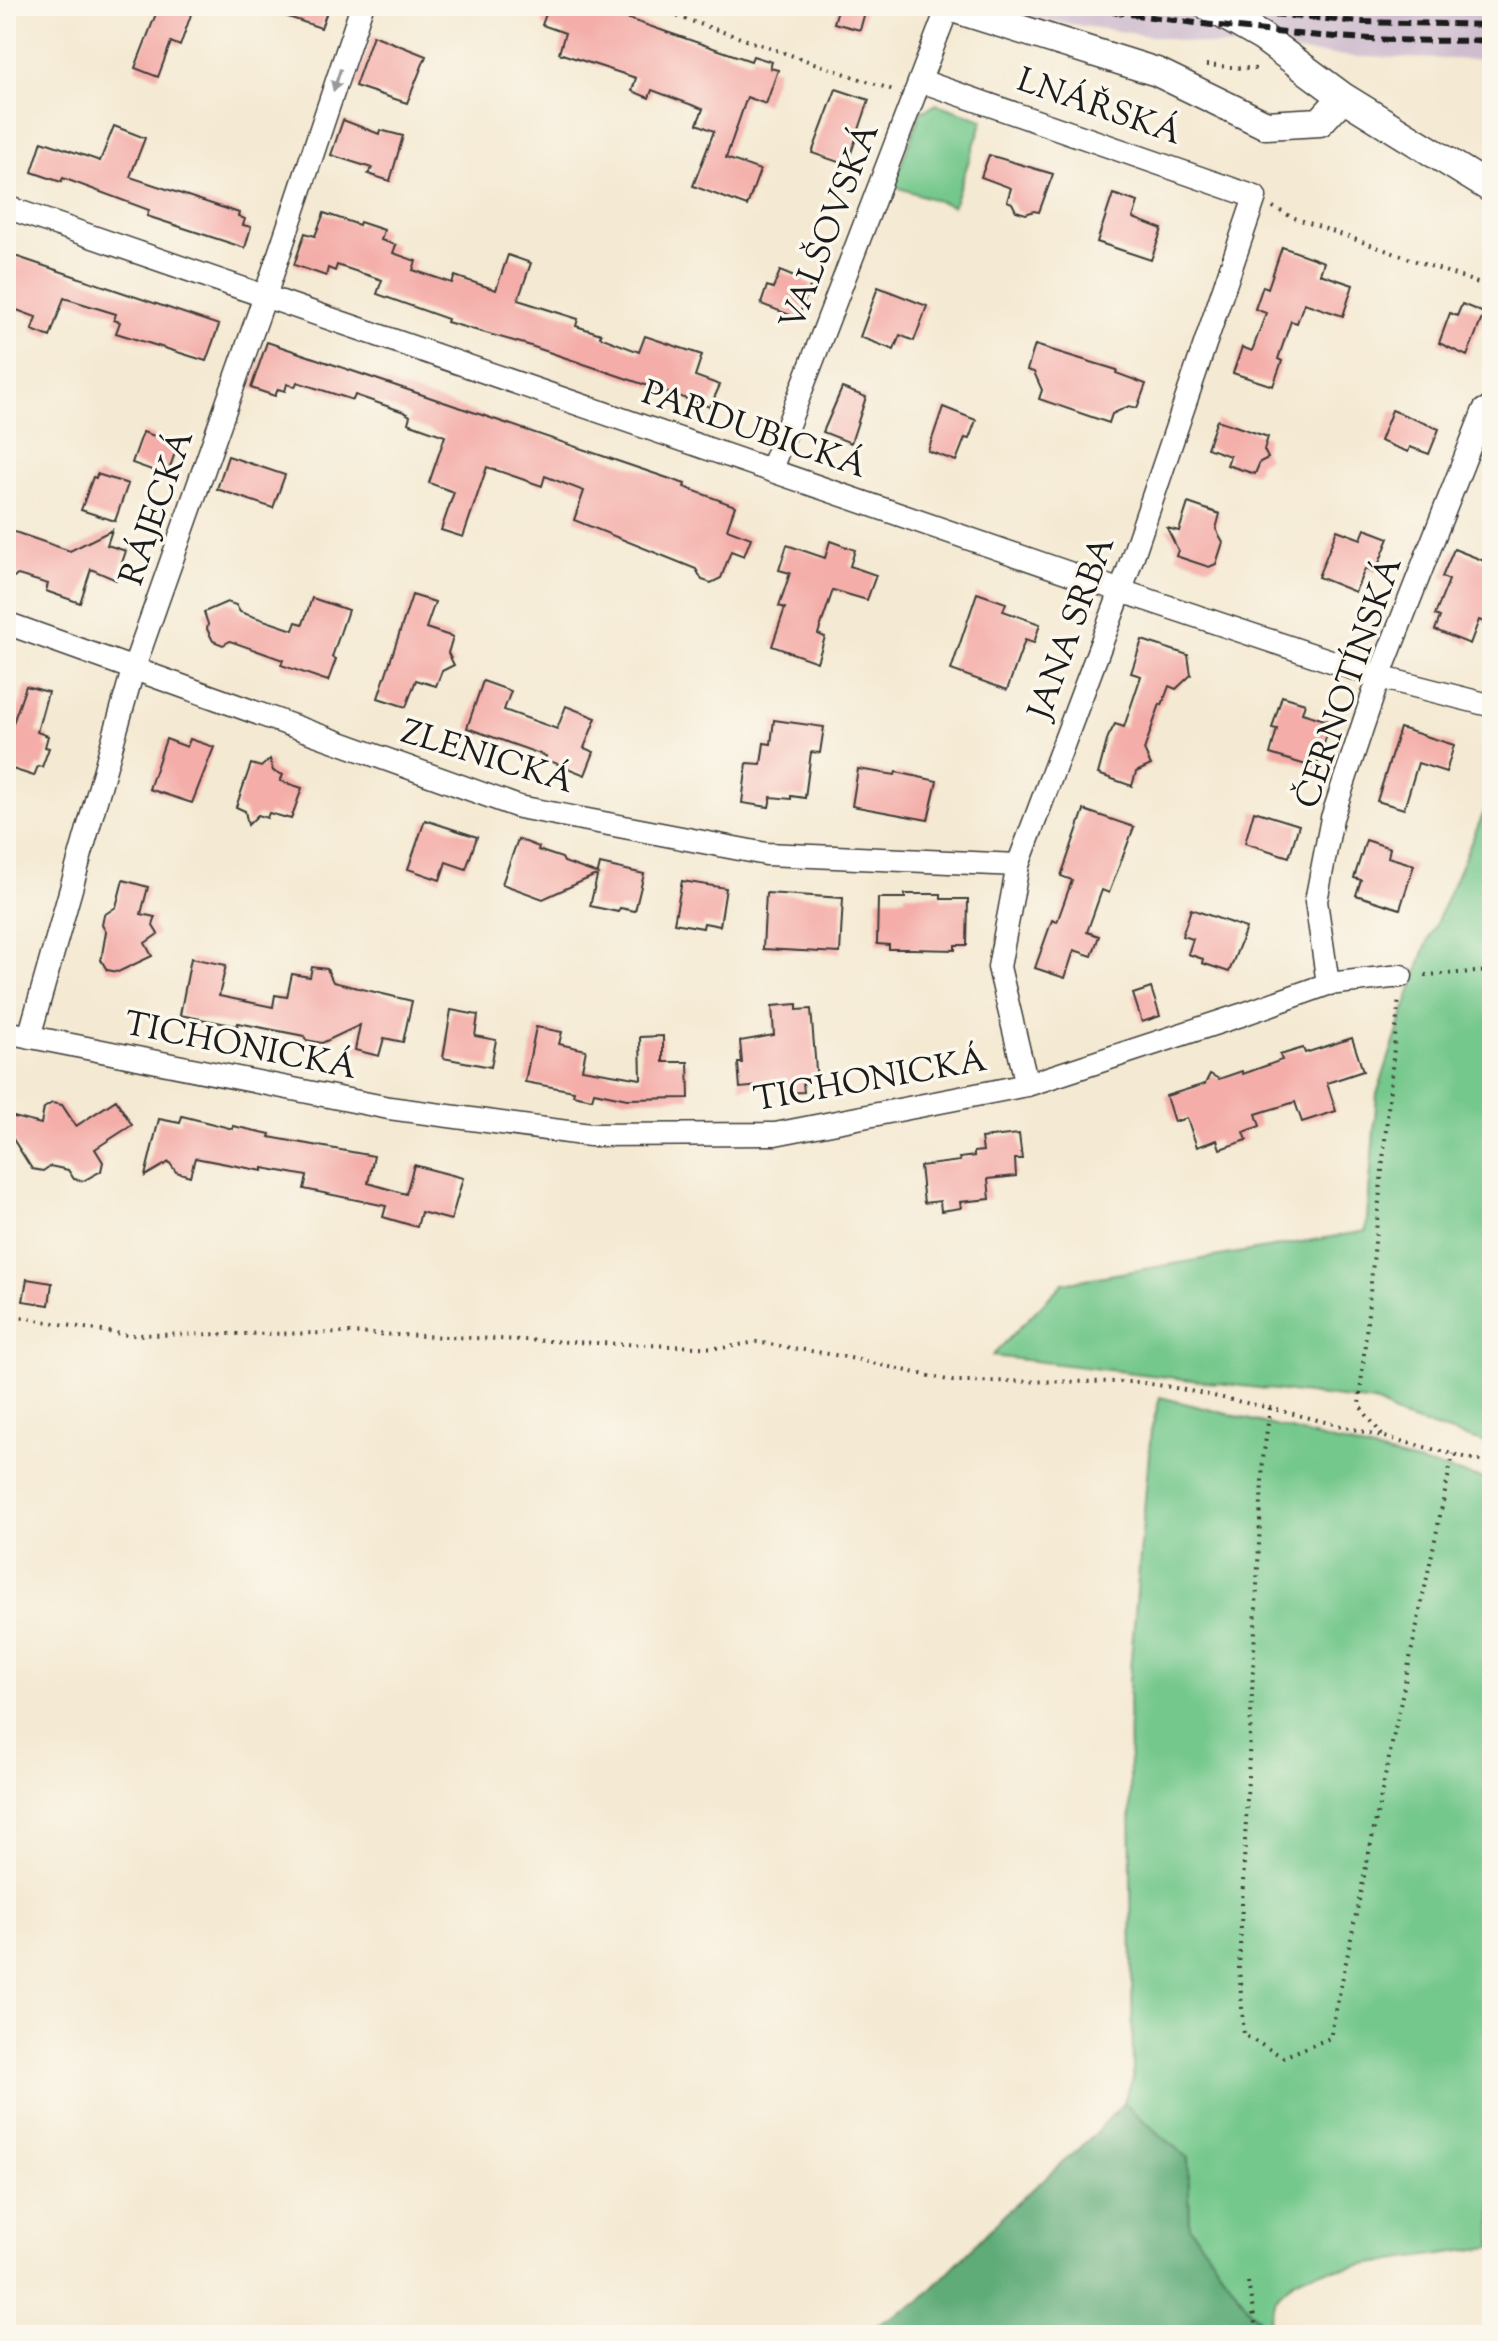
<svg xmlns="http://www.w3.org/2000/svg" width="1498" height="2341" font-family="'Sorts Mill Goudy',serif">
<rect width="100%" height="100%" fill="#fbf7ec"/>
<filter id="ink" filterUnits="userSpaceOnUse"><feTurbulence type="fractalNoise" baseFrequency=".0125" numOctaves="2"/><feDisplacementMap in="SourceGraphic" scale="16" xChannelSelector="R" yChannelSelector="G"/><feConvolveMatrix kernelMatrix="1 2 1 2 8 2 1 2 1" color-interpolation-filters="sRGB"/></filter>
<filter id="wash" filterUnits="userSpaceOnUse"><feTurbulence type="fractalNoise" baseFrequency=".006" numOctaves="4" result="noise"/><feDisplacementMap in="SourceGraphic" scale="32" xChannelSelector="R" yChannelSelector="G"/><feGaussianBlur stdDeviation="1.8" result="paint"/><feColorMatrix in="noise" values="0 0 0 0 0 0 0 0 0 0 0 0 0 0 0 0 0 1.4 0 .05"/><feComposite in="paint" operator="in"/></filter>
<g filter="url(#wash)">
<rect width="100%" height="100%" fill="#f4e9d2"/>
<!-- industrial -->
<path fill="#cfbdcf" d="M977 6H1492V60L1358 57 1211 45 1023 17Z"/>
<!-- green -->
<path fill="#74c88c" stroke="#487254" stroke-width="2" d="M937 104 983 120 953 206 893 186 921 112Z
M1492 794V1445L1405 1419 1374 1402 992 1356 1063 1283 1366 1231 1377 1094 1424 951Z
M1160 1397 1492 1481V2247L1314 2272C1284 2282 1271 2296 1268 2329L1249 2309 1190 2227 1188 2158 1122 2131 1123 2103 1133 2078 1129 1681 1151 1431Z"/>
<!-- forest -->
<path fill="#5fac78" stroke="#3e644a" stroke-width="2" d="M1123 2103 1188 2158 1190 2227 1249 2309 1268 2329 1270 2335H859L920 2301 1009 2210 1096 2133Z"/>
<g id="blocks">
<!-- building -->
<path fill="#f4ada9" d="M159 6H194L180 46 171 42 158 77 135 68Z
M266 6H329L321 28 265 9Z
M549 6H591L751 61 753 56 772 62 770 68 778 70 766 104 747 97 726 158 760 170 747 206 693 186 714 131 697 124 703 109 652 90 649 98 632 91 636 78 559 53 565 33 542 25Z
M839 6 865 12 860 30 834 23Z
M373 35 426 56 407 103 355 86Z
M836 89 869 100 847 165 812 153Z
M343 120 379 134 380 130 403 136 390 181 368 174 372 168 331 155Z
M114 126 145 138 130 177 239 213 238 216 245 219 243 225 251 227 245 248 147 216 149 210 63 178 61 182 32 172 42 141 100 161Z
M989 155 1053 174 1039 212 1034 211 1026 214 1016 211 1012 203 1007 201 1011 188 981 177Z
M1113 194 1138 202 1133 218 1162 229 1151 260 1097 242Z
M324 213 359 225 360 222 384 230 381 240 396 245 393 253 416 261 413 270 452 283 455 276 496 290 508 255 531 263 518 300 578 319 576 326 601 334 600 337 639 352 645 336 702 355 695 376 720 385 710 407 528 345 447 322 448 319 377 294 382 280 337 265 335 271 328 268 326 276 294 265 305 233 315 236Z
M1282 247 1324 262 1320 274 1353 285 1343 316 1304 303 1297 323 1291 321 1278 359 1282 361 1273 386 1233 373 1242 347 1252 351 1266 313 1255 309 1263 286 1268 288Z
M6 253 219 325 206 361 116 333 120 322 114 320 116 314 64 298 50 337 32 330 36 317 6 306Z
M780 271 811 284 798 318 761 304 767 286 773 288Z
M878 287 927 306 914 341 900 335 894 350 860 337Z
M1462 304 1484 313 1467 356 1439 343 1450 313 1457 316Z
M267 342 685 484 684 487 735 506 727 529 751 538 744 556 731 551 721 578 711 583 702 580 696 569 574 520 584 491 545 476 542 486 487 467 463 537 441 530 454 492 429 483 445 436 408 423 410 416 404 412 355 395 353 400 297 382 295 387 287 384 285 391 278 389 275 396 251 388Z
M1035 345 1117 370 1116 373 1146 384 1137 408 1129 406 1112 414 1109 423 1039 399 1042 390 1034 372 1027 370Z
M842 388 866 397 851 443 823 432Z
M943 407 976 420 969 439 965 438 956 461 928 451Z
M1392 410 1439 429 1429 454 1410 447 1408 452 1380 441Z
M1217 420 1268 437 1264 450 1268 458 1260 462 1255 474 1227 465 1230 456 1207 448Z
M143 432 178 444 169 470 165 469 163 474 132 463Z
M228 456 285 475 273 508 217 489Z
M97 474 128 484 115 521 81 510 93 477 96 478Z
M1188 503 1220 514 1216 529 1223 542 1216 564 1209 567 1176 556 1178 550 1167 528 1179 531Z
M6 529 70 551 112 530 107 545 126 551 116 580 91 569 80 603 46 591 48 584 18 575 6 580Z
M1365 529 1389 538 1375 573 1365 569 1355 592 1318 577 1337 530 1361 539Z
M830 541 855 550 850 566 876 575 867 600 833 590 818 634 825 637 817 662 772 646 785 608 779 606 790 573 779 570 787 545 825 558Z
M1454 549 1492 564V625L1479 620 1470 644 1435 630 1440 617 1435 615 1449 580 1442 577Z
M977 593 1006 603 1003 611 1040 624 1034 643 1025 640 1007 690 951 670Z
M412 595 435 602 426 628 453 637 448 653 454 665 442 671 436 686 416 680 406 707 378 698Z
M312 598 348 610 332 657 336 659 328 681 281 665 283 660 230 641 223 645 213 641 207 629 208 624 204 612 227 602 236 605 240 612 293 630 296 622 303 624Z
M1142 640 1188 655 1191 675 1176 689 1169 686 1162 705 1160 704 1144 750 1151 765 1136 772 1132 786 1098 774 1108 737 1115 724 1124 727 1141 676 1131 673Z
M483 681 511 691 504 710 557 729 566 706 596 718 584 748 594 752 585 775 545 759 546 756 467 728Z
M26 686 48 692 37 732 48 736 45 747 49 748 42 767 38 766 34 776 6 767V743Z
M1282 696 1305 703 1302 713 1331 722 1316 768 1270 754 1277 729 1272 728Z
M774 720 824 727 820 753 811 752 805 798 791 796V799L771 797 769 807 742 803 747 763 761 764 764 743 771 744Z
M1400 728 1454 745 1446 772 1418 763 1404 809 1377 801Z
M166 739 187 747 190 739 214 747 192 803 149 789Z
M270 759 273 771 283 775 280 781 302 788 291 819 269 813 267 818 258 815 248 825 245 811 236 807 251 764 261 767Z
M858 769 895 775 896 772 937 781 928 820 852 806Z
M1084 810 1134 827 1109 893 1102 890 1087 932 1099 936 1092 956 1074 950 1065 978 1035 968 1052 920 1057 922 1072 880 1061 876Z
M1254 811 1299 825 1289 857 1245 843Z
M425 820 477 837 466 869 446 862 440 880 408 869Z
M518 839 539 847 538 850 562 858 564 862 598 874 543 899 502 884Z
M1366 840 1390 848 1388 857 1414 865 1400 909 1356 895 1361 880 1354 878Z
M600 864 644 874 635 911 620 908 618 912 590 906Z
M123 880 148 887 141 914 155 917 153 926 158 934 145 943 152 956 118 972 107 970 101 960 106 932 102 925 104 915 116 907Z
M682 881 726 888 720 926 704 923 703 928 674 923Z
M766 893 843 898 840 953 763 949Z
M905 894H941V899H968L967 945H955V950L912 949H889V945L877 944 878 898H905Z
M1191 909 1246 928 1229 972 1202 963 1203 959 1188 954 1193 939 1182 936Z
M191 958 226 965 219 996 273 1007 275 995 287 997 292 974 310 977 312 967 327 969 333 982 412 1001 403 1042 384 1038 379 1056 355 1050 360 1025 322 1043 306 1040 304 1036 238 1023 237 1026 180 1015Z
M1151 988 1160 1016 1142 1022 1133 994Z
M797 1004V1010L811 1009 817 1082 803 1083 804 1092 783 1093V1084L740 1088 738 1063H742L740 1041 774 1035 772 1006Z
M451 1010 478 1015 475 1036 496 1040 491 1067 443 1058Z
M536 1027 562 1032 559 1044 586 1050 582 1069 641 1079 640 1037 663 1036V1062H688L689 1098 627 1099 594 1092 592 1099 573 1095 574 1091 525 1082Z
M1352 1038 1363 1071 1327 1083 1336 1111 1302 1122 1295 1102 1256 1114 1260 1126 1244 1132 1247 1140 1220 1149 1217 1140 1197 1147 1187 1118 1174 1122 1166 1096 1205 1084 1210 1074 1219 1079 1242 1071 1243 1074 1282 1060 1280 1055 1303 1048 1305 1053Z
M116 1100 132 1125 95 1149 103 1162 101 1171 83 1181 74 1179 68 1170 50 1166 43 1171 32 1169 6 1128V1115L41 1124 44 1108 52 1103 62 1105 76 1126Z
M182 1116 233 1129V1126L270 1134 269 1137 374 1156 368 1183 406 1194 414 1165 463 1178 451 1220 421 1212 417 1227 383 1217 386 1206 304 1189 307 1176 263 1168V1171L195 1158 190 1176 176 1172 169 1162 145 1176 159 1119 180 1123Z
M1019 1134 1022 1159H1015L1016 1176 988 1179 990 1199 960 1202 961 1208 941 1211 940 1201 924 1203 920 1166 960 1161 959 1158 974 1156V1152L983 1151 981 1138Z
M27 1279 52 1283 49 1305 23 1301Z"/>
</g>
</g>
<g filter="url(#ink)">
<use href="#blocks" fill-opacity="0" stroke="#3c3b37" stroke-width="2"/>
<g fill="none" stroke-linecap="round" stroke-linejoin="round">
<defs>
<path id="minor" d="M921 81 1255 197 1121 591 1018 865 999 967 1027 1085
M6 207 1121 591 1379 677 1485 704
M771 469 948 7
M6 623 519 807 766 854 1018 865
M1328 984 1316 901 1332 818 1379 677 1484 410
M6 1032 389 1108 590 1135 775 1134 1027 1085 1241 1015 1328 984 1401 976
M29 1037 133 670 265 296 362 6"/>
<path id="tertiary" d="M946 6 1157 72 1266 125 1320 122 1343 97
M1208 6 1262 37 1343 97 1492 189"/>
</defs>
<!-- minor casing -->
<use href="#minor" stroke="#3c3b37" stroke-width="25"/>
<!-- tertiary casing -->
<use href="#tertiary" stroke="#3c3b37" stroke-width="31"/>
<!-- path -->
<path stroke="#3c3b37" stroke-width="4" stroke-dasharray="2 6" stroke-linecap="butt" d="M647 6 893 90
M1206 65 1256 69 1260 67
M1273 207 1292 217 1492 288
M1425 975 1492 971
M6 1315 127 1335 349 1333 722 1348 756 1342 841 1356 952 1381 1135 1382 1166 1386 1270 1408 1492 1464
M1270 1408 1263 1459 1239 1968 1244 2035 1283 2057 1330 2038 1453 1454
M1382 1435 1359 1405 1399 997
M1248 2282 1257 2335"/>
<!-- minor -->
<use href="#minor" stroke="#fff" stroke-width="22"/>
<!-- tertiary -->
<use href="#tertiary" stroke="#fff" stroke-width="28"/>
<!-- rail -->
<path stroke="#1c1c1c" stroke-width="6" stroke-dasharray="12 6" stroke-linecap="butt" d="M1077 6C1213 27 1354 45 1492 40
M1182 6 1360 22 1492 25"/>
</g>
<!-- one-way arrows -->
<defs><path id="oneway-solid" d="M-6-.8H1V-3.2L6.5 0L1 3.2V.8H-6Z" transform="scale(2)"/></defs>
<use fill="#999" href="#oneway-solid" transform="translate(337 80) rotate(108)"/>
</g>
<g text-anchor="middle" stroke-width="7" stroke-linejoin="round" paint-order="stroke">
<!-- street labels -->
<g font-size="34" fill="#1c1c1c" stroke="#fbf7ec">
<text transform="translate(1100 105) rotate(19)" y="12">LNÁŘSKÁ</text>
<text transform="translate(828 226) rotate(-69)" y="12">VALŠOVSKÁ</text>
<text transform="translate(755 428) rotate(19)" y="12">PARDUBICKÁ</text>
<text transform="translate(155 507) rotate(-71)" y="12">RÁJECKÁ</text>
<text transform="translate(1070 627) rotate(-70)" y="12">JANA SRBA</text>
<text transform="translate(1347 682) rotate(-71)" y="12">ČERNOTÍNSKÁ</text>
<text transform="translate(488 755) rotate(17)" y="12">ZLENICKÁ</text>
<text transform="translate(241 1044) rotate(11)" y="12">TICHONICKÁ</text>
<text transform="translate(870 1078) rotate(-10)" y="12">TICHONICKÁ</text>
</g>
</g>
<!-- margin -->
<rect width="1498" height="2341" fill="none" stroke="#fbf7ec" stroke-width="32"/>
</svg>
